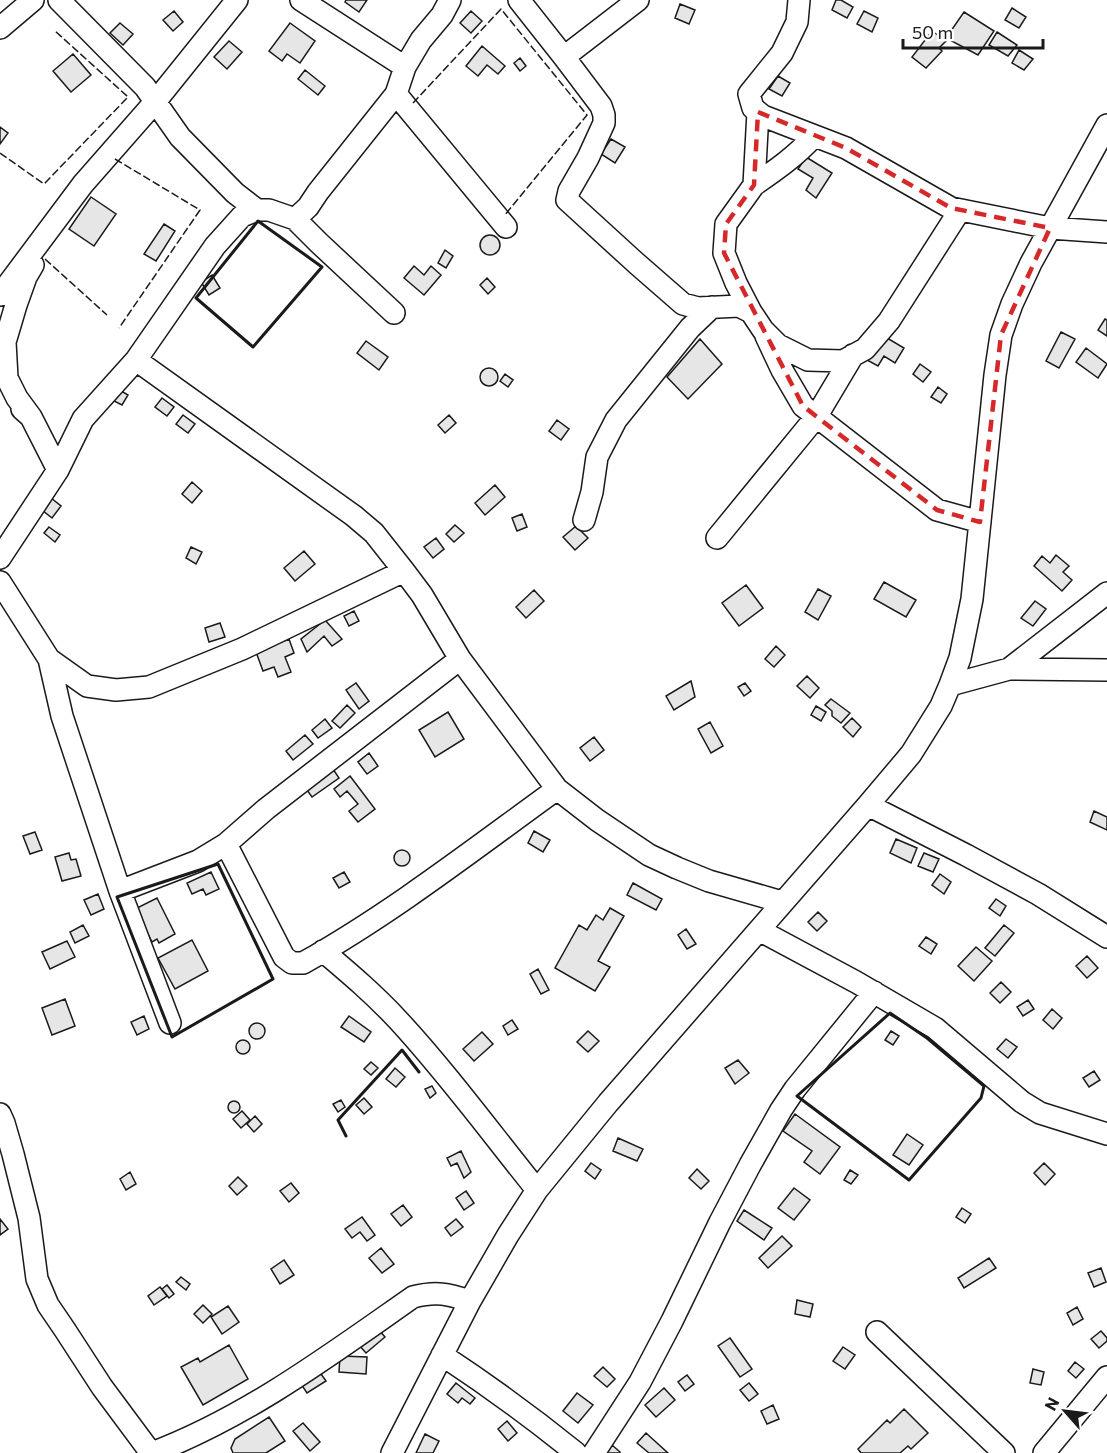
<svg xmlns="http://www.w3.org/2000/svg" width="1107" height="1453" font-family="Commissioner,sans-serif">
<rect width="100%" height="100%" fill="#fff"/>
<!-- building -->
<path fill="#e6e6e6" stroke="#1a1a1a" stroke-width="1.5" d="M346 0H367L359 12 345 2Z
M836 0H841L853 7 847 18 832 10Z
M680 4 695 10 689 24 675 18Z
M1012 8 1026 17 1019 28 1005 20Z
M174 11 183 22 173 31 163 20Z
M471 11 482 21 471 33 460 23Z
M864 11 878 18 872 32 857 24Z
M964 12 994 31 978 55 946 38Z
M120 23 133 34 123 45 110 33Z
M290 23 315 41 300 63 287 54 282 61 269 51Z
M932 31 946 41 939 48 942 51 926 68 912 57Z
M997 32 1017 45 1008 56 989 45Z
M229 41 242 52 227 69 214 57Z
M482 46 505 66 498 74 487 65 478 76 466 66Z
M1019 50 1033 59 1024 70 1012 63Z
M73 54 91 75 71 92 53 71Z
M520 58 526 66 520 71 514 63Z
M305 70 325 86 318 95 298 79Z
M778 76 790 83 782 96 769 89Z
M0 127 8 133 0 144Z
M611 139 625 147 615 163 601 154Z
M806 157 832 173 816 198 806 190 813 178 798 169Z
M91 197 116 214 94 246 69 229Z
M164 224 175 231 156 261 144 254Z
M480 245a10 10 0 1 1 20 0a10 10 0 1 1-20 0Z
M445 250 453 256 446 268 438 263Z
M414 266 424 275 431 266 441 275 424 295 404 278Z
M212 275 220 288 209 295 201 282Z
M487 278 495 287 488 294 480 285Z
M1105 319 1107 320V336L1098 330Z
M1061 332 1075 339 1059 368 1046 361Z
M882 335 904 348 895 363 884 356 878 366 867 360Z
M700 339 722 364 688 399 667 377Z
M366 341 388 357 379 370 357 353Z
M1086 348 1107 364 1098 378 1076 362Z
M920 364 931 372 923 382 913 374Z
M480 377a9 9 0 1 1 18 0a9 9 0 1 1-18 0Z
M505 374 513 380 508 387 500 381Z
M938 387 947 394 941 403 931 397Z
M118 389 128 395 122 405 112 400Z
M162 398 174 407 167 416 155 407Z
M183 415 195 424 188 433 176 424Z
M449 415 456 423 445 433 438 425Z
M557 420 569 429 561 440 549 431Z
M192 482 202 491 192 503 182 494Z
M495 485 505 497 485 515 475 503Z
M51 498 61 506 52 518 42 510Z
M522 514 527 527 517 531 512 518Z
M455 525 464 533 454 542 446 534Z
M576 526 588 538 575 550 563 537Z
M49 527 60 535 55 542 44 533Z
M436 538 444 549 433 558 424 547Z
M191 547 202 552 196 564 186 558Z
M304 551 315 564 295 581 284 568Z
M1056 555 1069 566 1063 572 1072 580 1062 591 1034 566 1042 556 1050 563Z
M884 582 916 600 906 617 874 599Z
M746 585 763 608 739 626 722 603Z
M818 589 831 596 818 620 805 612Z
M534 590 544 601 526 618 516 607Z
M1035 601 1046 609 1033 626 1021 618Z
M354 611 359 621 349 626 344 616Z
M325 620 342 639 332 646 324 636 307 652 301 639Z
M220 623 225 637 209 642 205 628Z
M289 639 294 653 285 657 291 672 278 677 274 667 263 671 256 652Z
M776 646 785 655 774 667 765 659Z
M807 676 819 688 810 698 797 686Z
M691 681 695 697 674 710 666 696Z
M356 683 369 701 359 709 346 690Z
M745 683 751 691 744 696 738 687Z
M831 699 850 713 841 723 832 716V711L825 705Z
M347 705 355 713 340 728 332 721Z
M816 706 826 712 821 721 811 715Z
M448 712 464 739 435 757 419 730Z
M852 718 861 727 853 737 843 727Z
M325 719 332 728 318 738 312 730Z
M710 722 723 746 711 753 698 729Z
M305 735 313 744 293 760 286 751Z
M594 737 604 750 590 761 580 748Z
M369 753 378 766 367 774 358 762Z
M331 766 339 778 312 797 304 786Z
M350 776 375 809 358 822 349 811 358 804 347 791 340 797 334 789Z
M1094 811 1107 817V830L1090 822Z
M534 831 550 840 543 852 528 843Z
M35 832 42 850 30 854 23 836Z
M896 839 917 848 911 863 890 853Z
M394 858a8 8 0 1 1 16 0a8 8 0 1 1-16 0Z
M69 853 71 860 76 859 81 876 62 881 55 857Z
M924 853 939 859 933 872 918 866Z
M211 872 219 889 206 895 203 889 192 894 187 883Z
M344 872 350 882 339 888 333 878Z
M940 874 951 882 944 894 932 885Z
M633 883 662 899 656 910 627 895Z
M98 894 104 909 91 915 84 900Z
M157 898 175 934 159 943 157 939 152 942 135 909Z
M996 899 1006 906 1000 916 989 908Z
M610 908 624 916 598 961 610 967 595 991 555 968 579 925 587 930 596 915 603 920Z
M818 912 827 921 817 931 808 922Z
M83 925 89 936 75 943 70 932Z
M1004 925 1014 933 995 956 985 948Z
M686 929 696 944 687 949 678 935Z
M926 937 937 944 931 954 919 946Z
M192 940 208 971 175 989 158 958Z
M67 941 75 957 50 969 42 952Z
M976 947 992 961 974 981 958 966Z
M1087 956 1098 968 1087 978 1076 966Z
M538 969 549 990 541 994 530 974Z
M1001 982 1011 992 1000 1003 990 993Z
M65 999 75 1026 52 1035 42 1008Z
M1028 1000 1034 1009 1023 1016 1017 1007Z
M1052 1009 1062 1018 1053 1029 1043 1020Z
M144 1016 149 1029 137 1035 131 1022Z
M349 1016 371 1032 364 1042 341 1027Z
M512 1020 518 1029 508 1035 503 1026Z
M249 1031a8 8 0 1 1 16 0a8 8 0 1 1-16 0Z
M588 1031 599 1041 588 1052 577 1042Z
M891 1031 899 1036 893 1045 885 1040Z
M482 1032 493 1044 474 1061 463 1049Z
M1006 1039 1017 1047 1008 1058 997 1049Z
M236 1047a7 7 0 1 1 14 0a7 7 0 1 1-14 0Z
M738 1060 749 1073 735 1084 725 1068Z
M371 1062 378 1068 371 1075 364 1069Z
M395 1068 405 1077 396 1087 386 1079Z
M1094 1071 1100 1080 1089 1087 1083 1078Z
M432 1086 436 1093 430 1098 425 1089Z
M364 1098 372 1107 364 1114 356 1105Z
M341 1100 345 1107 338 1112 333 1104Z
M228 1107a6 6 0 1 1 12 0a6 6 0 1 1-12 0Z
M242 1111 250 1120 241 1128 233 1119Z
M795 1114 840 1147 820 1174 804 1162 812 1151 783 1131Z
M255 1116 262 1124 254 1132 247 1124Z
M907 1134 923 1145 909 1165 893 1155Z
M618 1138 643 1149 637 1161 613 1151Z
M461 1151 471 1172 464 1178 457 1163 451 1166 447 1158Z
M591 1163 601 1170 595 1179 585 1171Z
M1044 1163 1055 1174 1045 1185 1034 1173Z
M697 1169 709 1181 701 1189 689 1178Z
M850 1170 858 1175 851 1184 844 1180Z
M130 1172 136 1184 126 1190 120 1179Z
M238 1177 247 1186 237 1195 229 1186Z
M291 1183 299 1193 289 1202 280 1191Z
M794 1188 810 1200 794 1220 778 1208Z
M466 1191 474 1203 464 1210 456 1198Z
M403 1205 412 1217 401 1226 391 1214Z
M962 1208 971 1214 965 1223 956 1217Z
M744 1210 772 1228 764 1240 737 1221Z
M362 1217 375 1235 367 1241 360 1232 352 1238 345 1229Z
M0 1219 8 1229 0 1235Z
M456 1219 463 1227 451 1236 445 1228Z
M782 1236 792 1246 768 1268 759 1258Z
M381 1248 394 1264 382 1273 369 1258Z
M989 1258 996 1268 964 1288 958 1278Z
M284 1260 294 1275 280 1284 271 1269Z
M1101 1268 1106 1282 1094 1287 1088 1273Z
M181 1277 190 1284 186 1290 176 1282Z
M167 1285 174 1294 169 1298 162 1289Z
M160 1287 167 1296 154 1305 148 1296Z
M797 1300 813 1304 810 1317 795 1314Z
M203 1305 212 1314 203 1323 194 1314Z
M228 1306 239 1322 222 1334 211 1317Z
M1077 1307 1083 1319 1073 1325 1067 1313Z
M378 1329 385 1337 366 1353 359 1345Z
M1101 1331 1107 1338V1341L1099 1348 1091 1339Z
M730 1338 752 1369 740 1377 718 1346Z
M229 1345 248 1379 203 1405 181 1367 198 1358 200 1362Z
M843 1347 855 1355 845 1369 833 1361Z
M340 1356 367 1357 366 1374 339 1372Z
M1075 1362 1084 1369 1076 1378 1068 1371Z
M603 1367 615 1379 607 1387 594 1376Z
M1033 1369 1044 1372 1041 1385 1030 1383Z
M319 1371 326 1381 307 1393 301 1384Z
M687 1375 694 1384 685 1391 678 1382Z
M456 1383 475 1398 470 1404 462 1398 458 1403 447 1394Z
M749 1383 758 1394 749 1401 740 1390Z
M664 1388 675 1400 656 1417 645 1405Z
M577 1393 593 1405 578 1423 563 1411Z
M773 1405 779 1419 767 1424 761 1411Z
M904 1409 928 1433 911 1449 908 1446 900 1453H861L858 1449 887 1420 890 1423Z
M269 1417 285 1441 266 1453H233L231 1448 235 1439Z
M507 1421 517 1433 508 1441 498 1429Z
M303 1423 320 1442 310 1451 293 1431Z
M646 1433 668 1453H649L637 1443Z
M425 1434 439 1441 433 1453H416Z
M612 1445 620 1452V1453H605Z"/>
<g fill="none" stroke-linecap="round" stroke-linejoin="round">
<defs>
<path id="minor" d="M59 0 145 87 180 137 235 193 257 210
M301 0 405 67
M519 0 564 57 601 106 604 115V123L588 158 569 191 567 200 636 263 683 304 698 308 739 306 751 312
M799 0 797 22 782 53 749 94 753 108 763 116 846 148 951 208 1050 228 1107 232
M0 28 33 0
M564 57 638 0
M396 94 506 227
M758 112 754 185 726 224 724 253 736 283 751 312 763 330 778 345 808 360 843 361 865 349 889 321 960 210
M754 185C776 170 796 156 814 136
M295 219 319 243 394 313
M0 295 83 184 155 102 237 0
M766 336 782 370 803 406 937 510 980 522
M136 360 354 516 374 533 404 571 422 595 460 659 557 789 597 820 649 855 677 868 709 881 782 902
M22 409 31 417 58 470
M31 417 17 398 7 378 5 342 16 305 26 277 33 265
M584 520 592 492 597 457 616 420 690 328 712 307
M717 538 816 417 853 355
M0 558 58 470 83 419 136 360 215 246 242 216 257 210H269L295 219 308 207 318 192 396 94 405 67 421 40 442 15 450 0
M0 582 49 659 62 716 120 891 170 1023
M49 659 87 686 116 690 149 687 242 649 404 571
M1009 669 1107 593
M950 685 1009 669 1107 670
M868 805 966 855 1038 894 1107 937
M226 844 284 957 292 963H303C392 913 474 849 557 789
M120 891 198 861 226 844 266 809 460 659
M759 930 856 982 935 1028 1022 1102 1040 1113 1107 1134
M323 951C349 973 375 995 398 1020 447 1073 491 1133 537 1190
M0 1114 4 1123 13 1154 29 1218 37 1279 48 1305 65 1330 102 1387 151 1453
M877 1332 1004 1453
M442 1355C489 1386 533 1418 576 1453
M152 1453C247 1417 330 1355 413 1297 437 1291 448 1294 470 1301
M392 1453 470 1301 508 1235 537 1190 608 1103 868 805 911 754 941 706 950 685 960 658 972 599 995 375 1001 335 1012 304 1031 263 1107 125
M594 1453 640 1382 672 1321 720 1222 750 1165 781 1110 795 1089 874 992
M1044 1453 1107 1377"/>
</defs>
<!-- minor casing -->
<use href="#minor" stroke="#1a1a1a" stroke-width="24"/>
<!-- minor -->
<use href="#minor" stroke="#fff" stroke-width="21"/>
<!-- fence -->
<path stroke="#1a1a1a" stroke-width="1.5" stroke-dasharray="8 3" stroke-linecap="butt" d="M413 103 501 9 587 115 504 216
M0 153 44 184 128 97 54 30
M115 159 200 210 119 328
M45 259 107 315"/>
<!-- wall -->
<path stroke="#1a1a1a" stroke-width="3" d="M258 221 322 267 253 347 196 298Z
M218 864 273 979 172 1037 117 897Z
M890 1013 927 1038 984 1086 981 1098 909 1180 797 1096Z
M346 1136 338 1120 402 1050 419 1072"/>
</g>
<!-- marked area -->
<path fill="none" stroke="#d62828" stroke-width="4.5" stroke-dasharray="12 8" stroke-linejoin="round" d="M758 112 846 148 951 208 1050 228 1001 335 980 522 937 510 803 406 724 253 726 224 754 185Z"/>
<!-- north arrow -->
<g transform="translate(1065 1411) rotate(298)" stroke="#ffffff" stroke-width="4.5" paint-order="stroke">
<path d="M0-4.5L10 22L0 15L-10 22Z" fill="#1a1a1a"/>
<text y="-9" font-size="16" font-weight="bold" text-anchor="middle" fill="#1a1a1a">N</text>
</g>
<!-- scale -->
<path d="M903 39v9h140v-9" fill="none" stroke="#1a1a1a" stroke-width="3"/>
<text x="912" y="39" font-size="18" fill="#1a1a1a" stroke="#ffffff" stroke-width="4.5" paint-order="stroke">50 m</text>
</svg>
